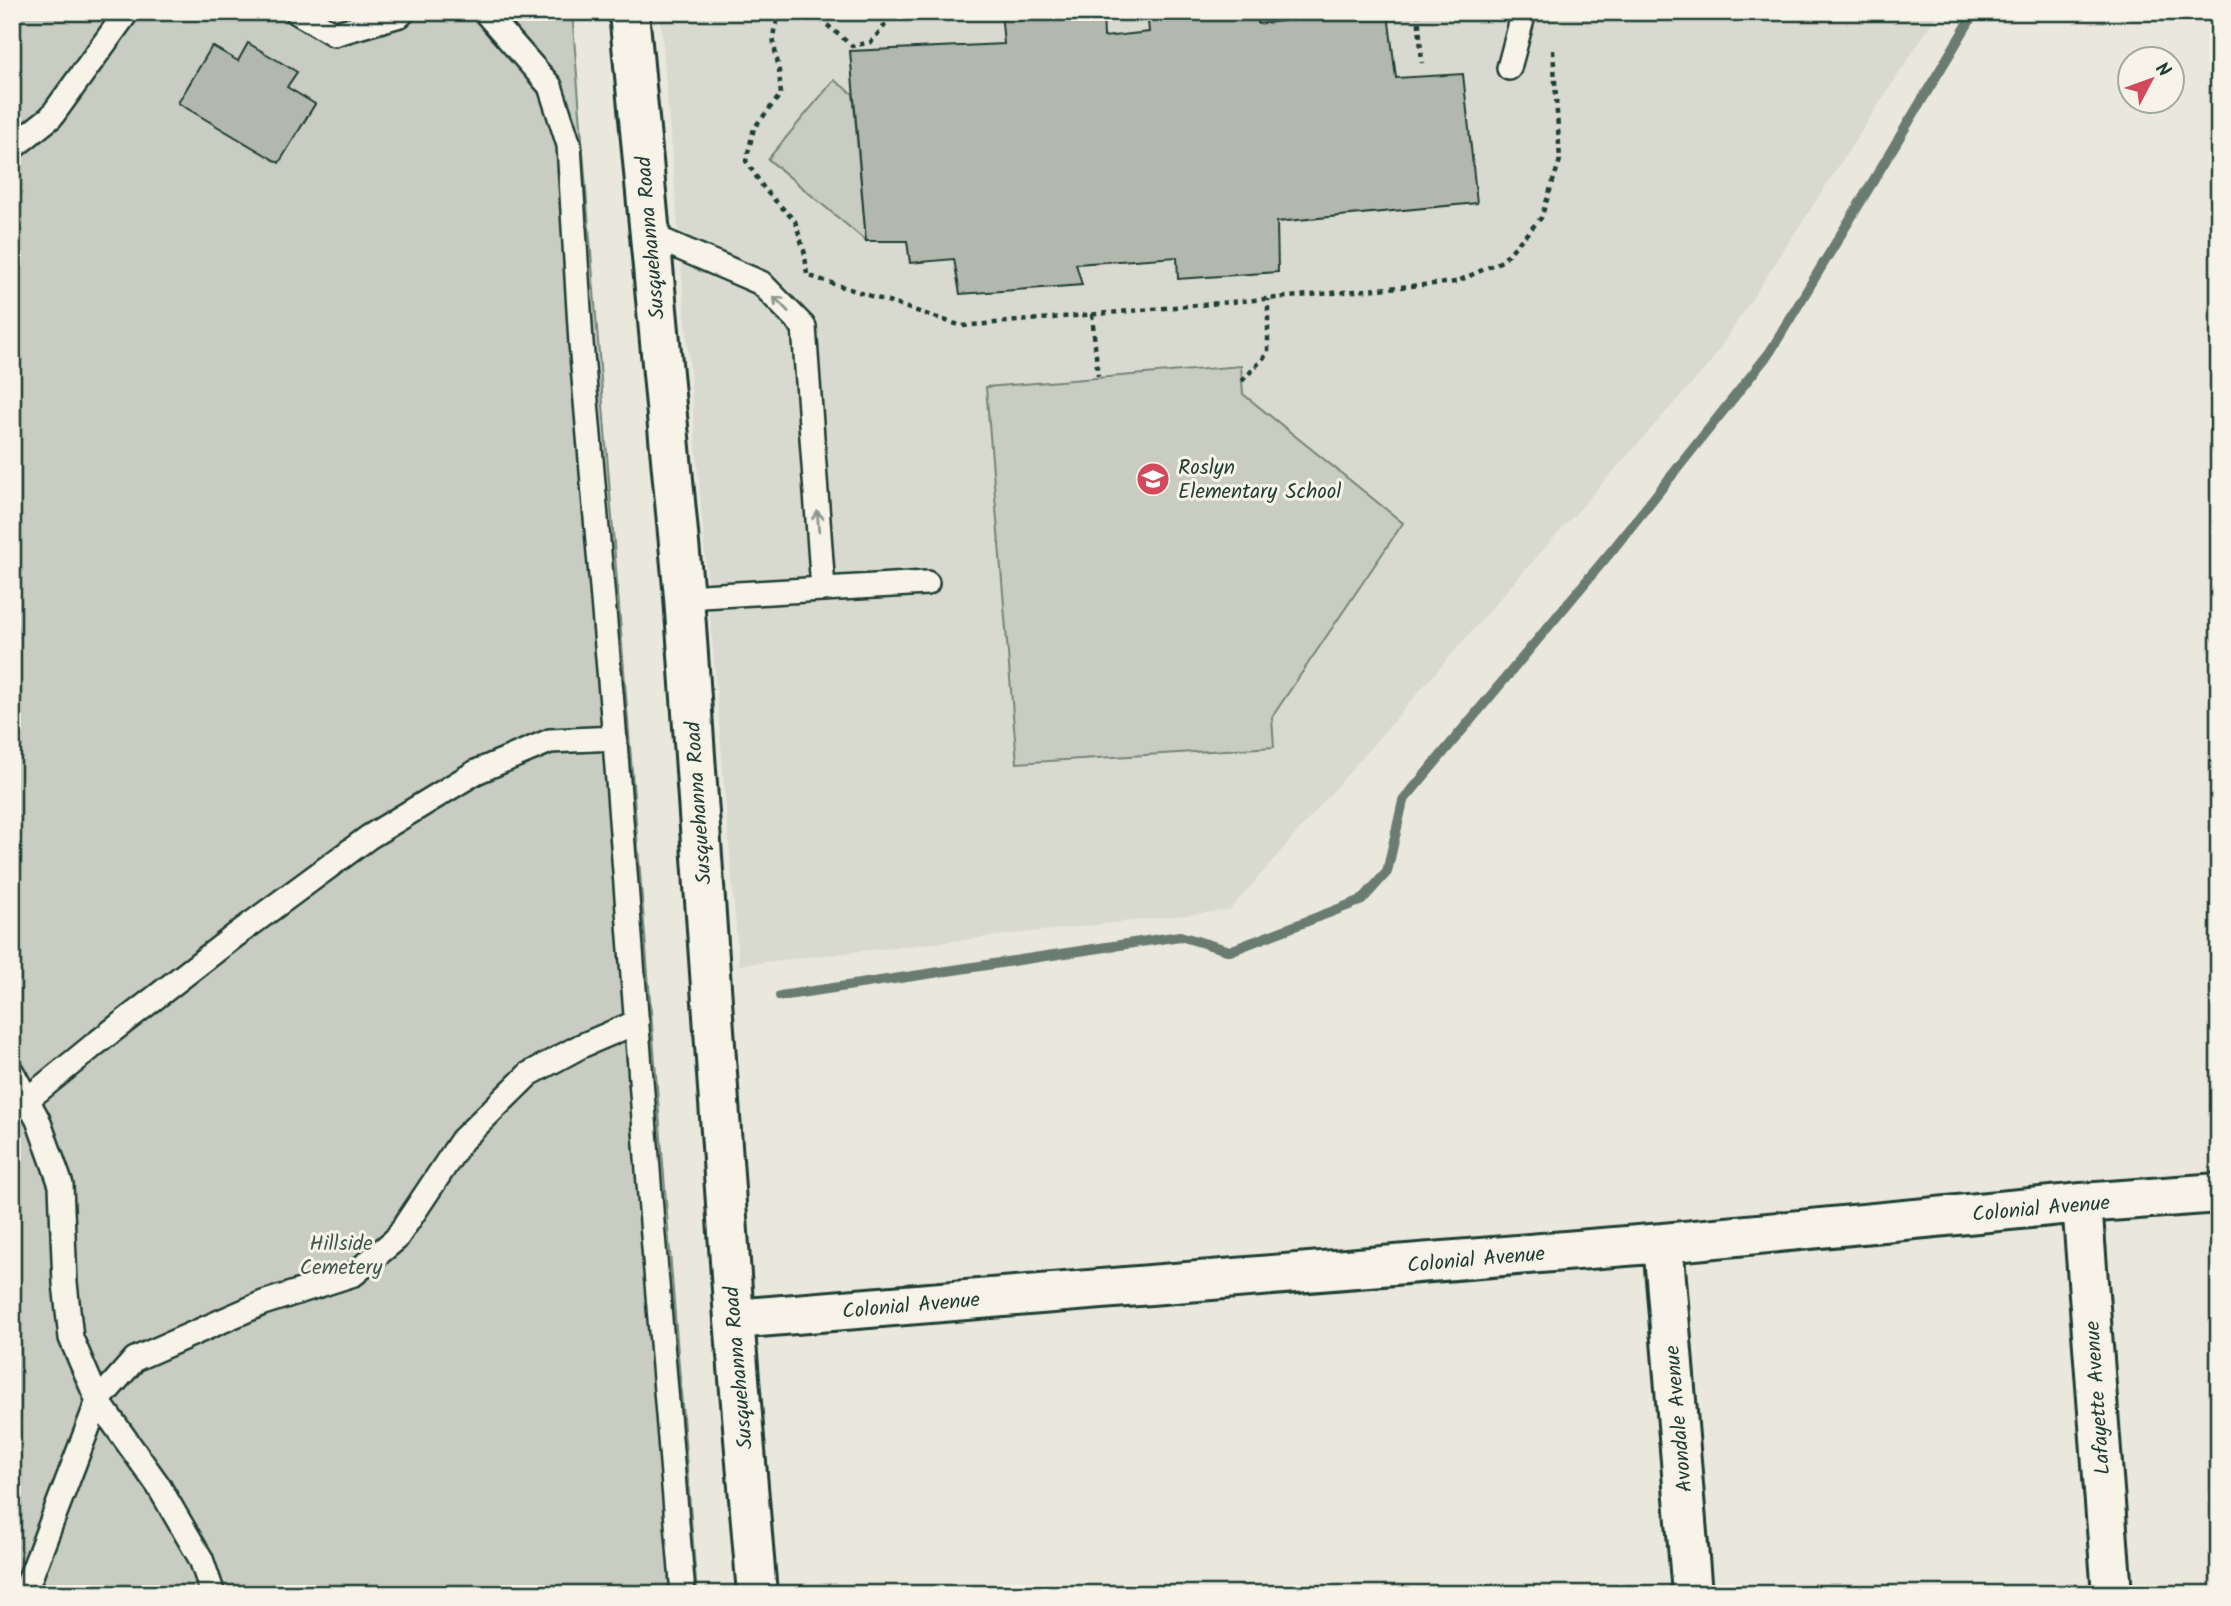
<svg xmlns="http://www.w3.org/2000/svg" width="2231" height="1606" font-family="Kalam,sans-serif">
<rect width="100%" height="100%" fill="#eae8dd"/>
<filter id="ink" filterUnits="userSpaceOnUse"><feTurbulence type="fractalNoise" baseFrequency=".0143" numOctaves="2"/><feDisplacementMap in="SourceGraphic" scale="14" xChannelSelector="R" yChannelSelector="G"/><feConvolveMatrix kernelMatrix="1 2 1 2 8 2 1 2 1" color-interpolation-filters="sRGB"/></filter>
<g filter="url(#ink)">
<!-- built -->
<path fill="#d9dacf" d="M660 12H1939L1711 362 1502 596 1230 910 739 965Z"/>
<!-- green -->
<path fill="#c8ccc1" stroke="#74847a" stroke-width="2" d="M12 12H572L697 1594H12Z
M834 80 853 94 866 241 768 159Z
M1241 366 1243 394 1403 523 1272 717 1274 747 1017 763 986 387Z"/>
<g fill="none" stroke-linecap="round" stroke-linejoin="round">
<!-- stream -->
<path stroke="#6a7c72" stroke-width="10" d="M780 996 1180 936 1230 951 1362 900 1387 872 1403 801 1614 548 1770 352 1975 12"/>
</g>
<!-- building -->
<path fill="#b2b8ae" stroke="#1f3d34" stroke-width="2" d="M1001 12H1103L1104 37 1149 32 1147 12H1257L1258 24 1306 18 1305 12H1403L1388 14 1396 78 1463 74 1477 203 1277 222 1278 272 1178 279 1177 257 1076 264 1082 285 960 294 954 259 910 263 907 241H866L850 51 1004 44Z
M248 43 297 72 287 87 315 104 279 163 178 103 212 46 238 61Z"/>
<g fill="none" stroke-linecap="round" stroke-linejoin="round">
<defs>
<path id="service" d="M297 12 334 34 400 15 403 12
M485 12 550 86 569 145 581 343 613 716 653 1235 683 1594
M1509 68 1524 12
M12 148 51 117 127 12
M650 235 761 283 804 327 823 589
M684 597 927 583
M12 1072 38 1120 61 1185 65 1283 71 1338 98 1401 158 1485 201 1559 213 1594
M12 1112 94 1045 236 935 369 837 476 772 550 741 615 738
M24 1594 98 1401 135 1359 263 1303 354 1274 396 1239 462 1140 529 1074 581 1046 637 1022"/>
<path id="minor" d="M2082 1203 2112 1594
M1663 1243 1692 1594
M734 1319 1663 1243 2082 1203 2219 1193"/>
<path id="secondary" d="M629 12 684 597 734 1319 757 1594"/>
</defs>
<!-- service casing -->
<use href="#service" stroke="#1f3d34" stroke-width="28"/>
<!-- minor casing -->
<use href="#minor" stroke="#1f3d34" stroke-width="44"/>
<!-- secondary casing -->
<use href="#secondary" stroke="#1f3d34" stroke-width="44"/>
<!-- path -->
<path stroke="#1f3d34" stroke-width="4.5" stroke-dasharray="5 5" stroke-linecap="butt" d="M784 12C766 32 776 48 779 71 780 79 780 87 781 94L754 128 746 161 765 190 795 221 805 254 807 275 962 326 1456 282 1502 261 1541 218 1560 160 1553 50
M812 12 852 46 871 42 896 12
M1418 12 1422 63
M1092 314 1098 376
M1242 381 1268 353V299"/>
<!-- service -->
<use href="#service" stroke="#f7f3e8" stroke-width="23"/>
<!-- minor -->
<use href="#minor" stroke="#f7f3e8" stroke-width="38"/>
<!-- secondary -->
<use href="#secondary" stroke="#f7f3e8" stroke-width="38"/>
</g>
<!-- one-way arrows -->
<defs><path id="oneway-shaft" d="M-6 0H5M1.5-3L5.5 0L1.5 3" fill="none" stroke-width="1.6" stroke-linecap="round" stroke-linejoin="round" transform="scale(1.75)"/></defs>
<g stroke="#8b988e">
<use href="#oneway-shaft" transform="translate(781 304) rotate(-134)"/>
<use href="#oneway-shaft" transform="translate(818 521) rotate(-94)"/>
</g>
</g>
<!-- icons -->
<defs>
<symbol id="school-disc" viewBox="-11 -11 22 22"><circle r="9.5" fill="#d1495b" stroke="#f7f3e8"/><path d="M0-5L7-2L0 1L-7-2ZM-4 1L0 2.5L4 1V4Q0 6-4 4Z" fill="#fff"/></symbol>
</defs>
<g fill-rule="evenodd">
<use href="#school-disc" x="1134" y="460" width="38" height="38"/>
</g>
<g text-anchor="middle" stroke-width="6" stroke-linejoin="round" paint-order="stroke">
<!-- street labels -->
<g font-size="21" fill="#1f3d34" stroke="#f7f3e8">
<text transform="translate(650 238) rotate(-95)" y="7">Susquehanna Road</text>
<text transform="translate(698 803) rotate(-94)" y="7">Susquehanna Road</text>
<text transform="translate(2041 1208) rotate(-5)" y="7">Colonial Avenue</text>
<text transform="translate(1476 1259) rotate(-5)" y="7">Colonial Avenue</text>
<text transform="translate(911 1305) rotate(-5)" y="7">Colonial Avenue</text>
<text transform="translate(738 1368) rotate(-95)" y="7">Susquehanna Road</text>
<text transform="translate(2097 1398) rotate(-94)" y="7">Lafayette Avenue</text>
<text transform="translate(1678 1419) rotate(-95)" y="7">Avondale Avenue</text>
</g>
<!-- poi labels -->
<g font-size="21" fill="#1f3d34" stroke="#f7f3e8" text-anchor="start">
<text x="1178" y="474">Roslyn<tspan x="1178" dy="24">Elementary School</tspan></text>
</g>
<!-- park labels -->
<g font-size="21" fill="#415a50" stroke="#f7f3e8">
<text x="341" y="1250">Hillside<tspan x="341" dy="24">Cemetery</tspan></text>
</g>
</g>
<!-- margin -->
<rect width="2231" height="1606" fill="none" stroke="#f7f3e8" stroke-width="42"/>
<rect x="21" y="21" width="2189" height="1564" fill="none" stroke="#1f3d34" stroke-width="2.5" filter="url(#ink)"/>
<!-- north arrow -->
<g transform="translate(2151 80) rotate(49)"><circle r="33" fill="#f7f3e8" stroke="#a1aaa0" stroke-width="2"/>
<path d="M0-5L12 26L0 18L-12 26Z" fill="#d1495b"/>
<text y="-10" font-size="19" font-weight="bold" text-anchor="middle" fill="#1f3d34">N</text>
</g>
</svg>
